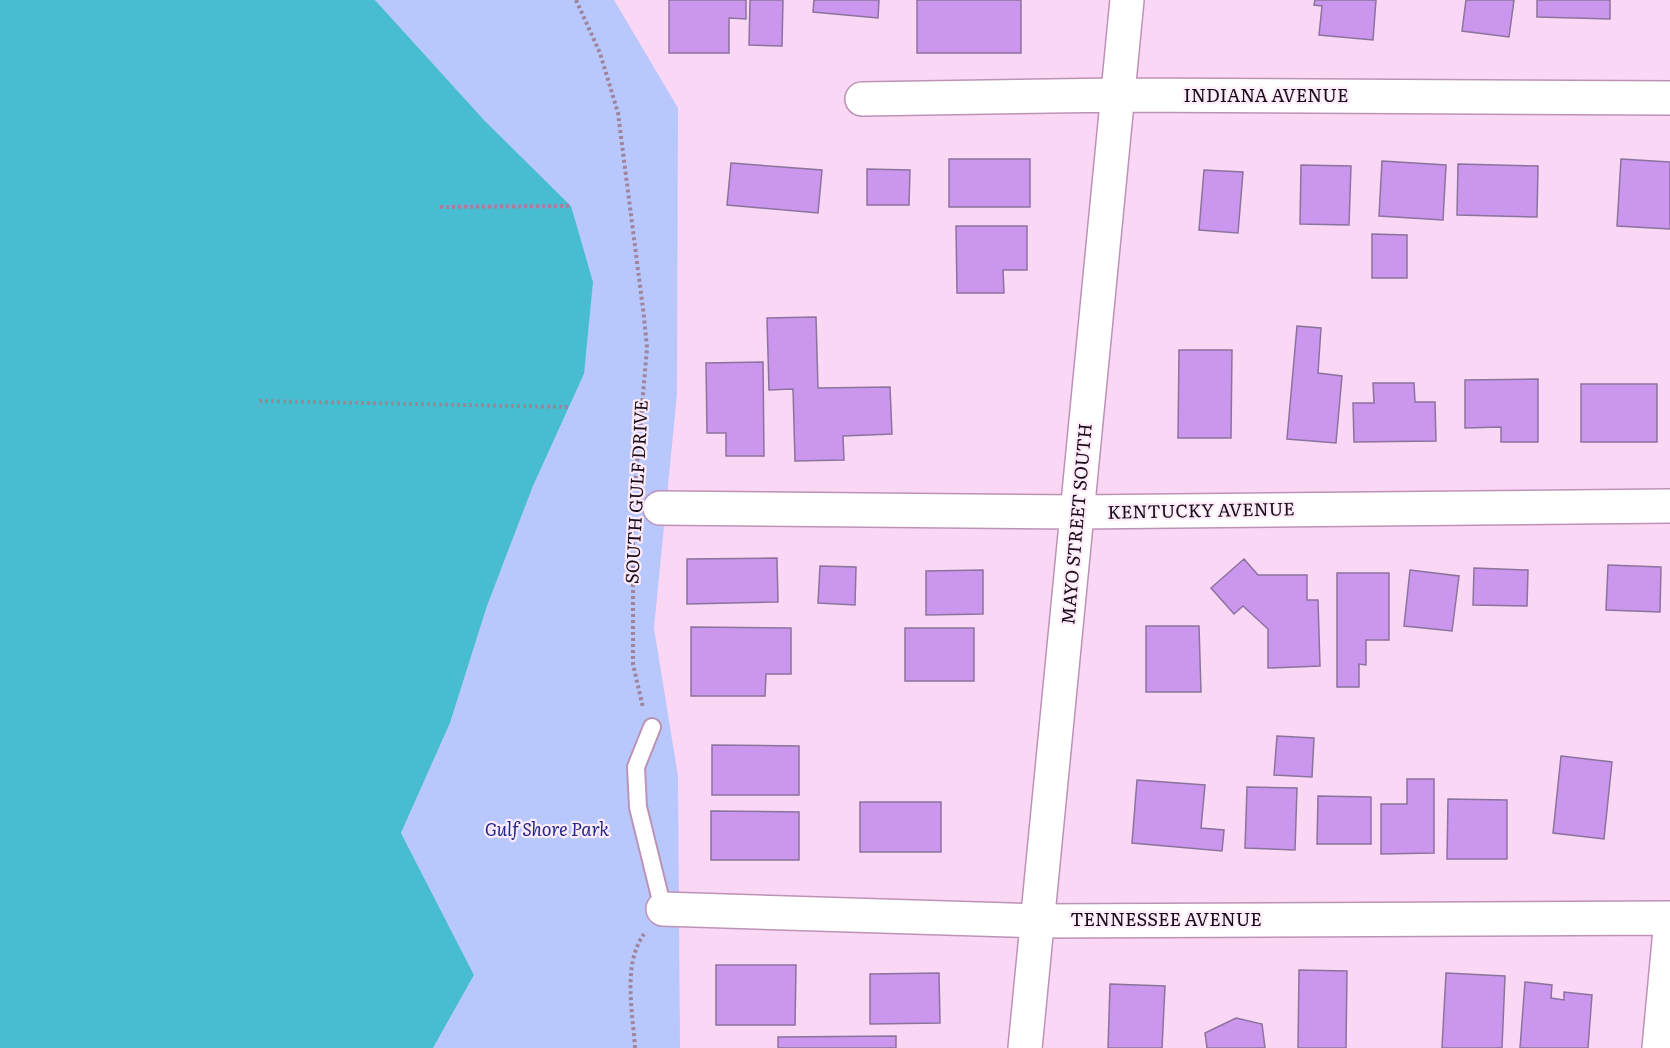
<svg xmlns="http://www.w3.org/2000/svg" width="1670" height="1048" font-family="Literata,serif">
<rect width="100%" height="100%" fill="#fad7f4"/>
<!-- green -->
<path fill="#b8c8fd" d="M375 0H614L678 108 677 394 654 628 678 776 680 1048H433L474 975 401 833 450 723 487 606 533 486 584 374 571 206 484 120Z"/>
<!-- water -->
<path fill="#48bdd2" d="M0 0H375L484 120 571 206 593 282 584 374 533 486 487 606 450 723 401 833 474 975 433 1048H0Z"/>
<!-- building -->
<path fill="#cb96ed" stroke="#8c739d" stroke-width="1.5" d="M669 0H746V19L729 18V53H669Z
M750 0H783L782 46 749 45Z
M814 0H879L878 18 813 12Z
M917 0H1021V53H917Z
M1315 0H1376L1373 40 1319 35 1322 6 1314 5Z
M1466 0H1514L1509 37 1462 31Z
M1537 0H1610V19L1537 17Z
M949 159H1030V207H949Z
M1621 159 1670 162V229L1617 226Z
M1382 161 1446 165 1443 220 1379 216Z
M731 163 822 170 818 213 727 205Z
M1458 164 1538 166 1537 217 1457 215Z
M1301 165 1351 166 1349 225 1300 224Z
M867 169 910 170 909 205H867Z
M1204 170 1243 172 1238 233 1199 230Z
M956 226H1027V270H1003L1004 293H957Z
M1372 234 1407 235V278H1372Z
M816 317 818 388 890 387 892 434 843 436 844 460 795 461 793 389 769 390 767 318Z
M1297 326 1321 328 1318 373 1342 376 1336 443 1287 439Z
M1179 350H1232L1231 438H1178Z
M763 362 764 456H726V433H707L706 363Z
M1538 379V442H1501V427L1465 428V380Z
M1373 383H1414L1415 402H1435L1436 441 1354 442 1353 403H1374Z
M1581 384H1657V442H1581Z
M777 558 778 602 687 604V559Z
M1244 559 1258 575H1307V600H1318L1320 666 1268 668V629L1243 606 1234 614 1211 588Z
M1608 565 1661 567 1660 612 1606 610Z
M820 566 856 567 855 605 818 603Z
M1474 568 1528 570 1527 606 1473 605Z
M983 570V614L926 615V571Z
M1410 570 1459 576 1452 631 1404 626Z
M1337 573H1389V640H1366V665L1359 664V687H1337Z
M1146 626H1199L1201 692H1146Z
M691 627 791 628V674H766L765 696H691Z
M905 628H974V681H905Z
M1277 736 1314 738 1312 777 1274 775Z
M712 745 799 746V795H712Z
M1561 756 1612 762 1604 839 1553 833Z
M1407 779H1434V853L1381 854V804H1407Z
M1137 780 1205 785 1201 828 1224 830 1222 851 1132 843Z
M1247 787 1297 788 1295 850 1245 848Z
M1318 796 1371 797V844H1317Z
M1448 799 1507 800V859H1447Z
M860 802H941V852H860Z
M711 811 799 812V860H711Z
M716 965H796L795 1025H716Z
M1299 970 1347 971 1346 1048H1298Z
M939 973 940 1023 870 1024V974Z
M1446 973 1505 976 1502 1048H1442Z
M1525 982 1552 985 1551 998 1564 1000V992L1592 995 1588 1048H1520Z
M1110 984 1165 986 1162 1048H1108Z
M1236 1018 1262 1024 1265 1048H1207L1205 1033Z
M896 1036V1048H778V1037Z"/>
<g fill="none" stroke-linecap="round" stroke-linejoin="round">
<defs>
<path id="lane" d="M652 727 636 767 638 807 663 909"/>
<path id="street" d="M862 99 1118 95 1670 98
M660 508 1078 512 1670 506
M663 909 1039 921 1670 918
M1025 1048 1127 0
M1659 1048 1670 930"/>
</defs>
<!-- lane casing -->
<use href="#lane" stroke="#bc93b6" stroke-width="20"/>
<!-- street casing -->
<use href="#street" stroke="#bc93b6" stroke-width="36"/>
<!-- path -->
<path stroke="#9f849b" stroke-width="4" stroke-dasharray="3 3" stroke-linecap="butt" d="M576 0 600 53 618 113 644 317 647 348 635 487
M440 207 571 206
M259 401 569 407
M633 524V664L643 708
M635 1048C633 1013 622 965 644 934"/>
<!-- lane -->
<use href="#lane" stroke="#fff" stroke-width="16"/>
<!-- street -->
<use href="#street" stroke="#fff" stroke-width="33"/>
</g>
<g text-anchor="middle" stroke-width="4.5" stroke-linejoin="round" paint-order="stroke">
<!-- street labels -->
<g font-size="18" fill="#1a0b18" stroke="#fdebf9">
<text x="1266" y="102">INDIANA AVENUE</text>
<text transform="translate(637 492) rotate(-87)" y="6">SOUTH GULF DRIVE</text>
<text transform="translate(1201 511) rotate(-1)" y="6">KENTUCKY AVENUE</text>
<text transform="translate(1077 524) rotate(-85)" y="6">MAYO STREET SOUTH</text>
<text x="1166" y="926">TENNESSEE AVENUE</text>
</g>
<!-- park labels -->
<g font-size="18" font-style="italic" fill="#21288d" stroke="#fdebf9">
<text x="547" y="836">Gulf Shore Park</text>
</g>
</g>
</svg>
